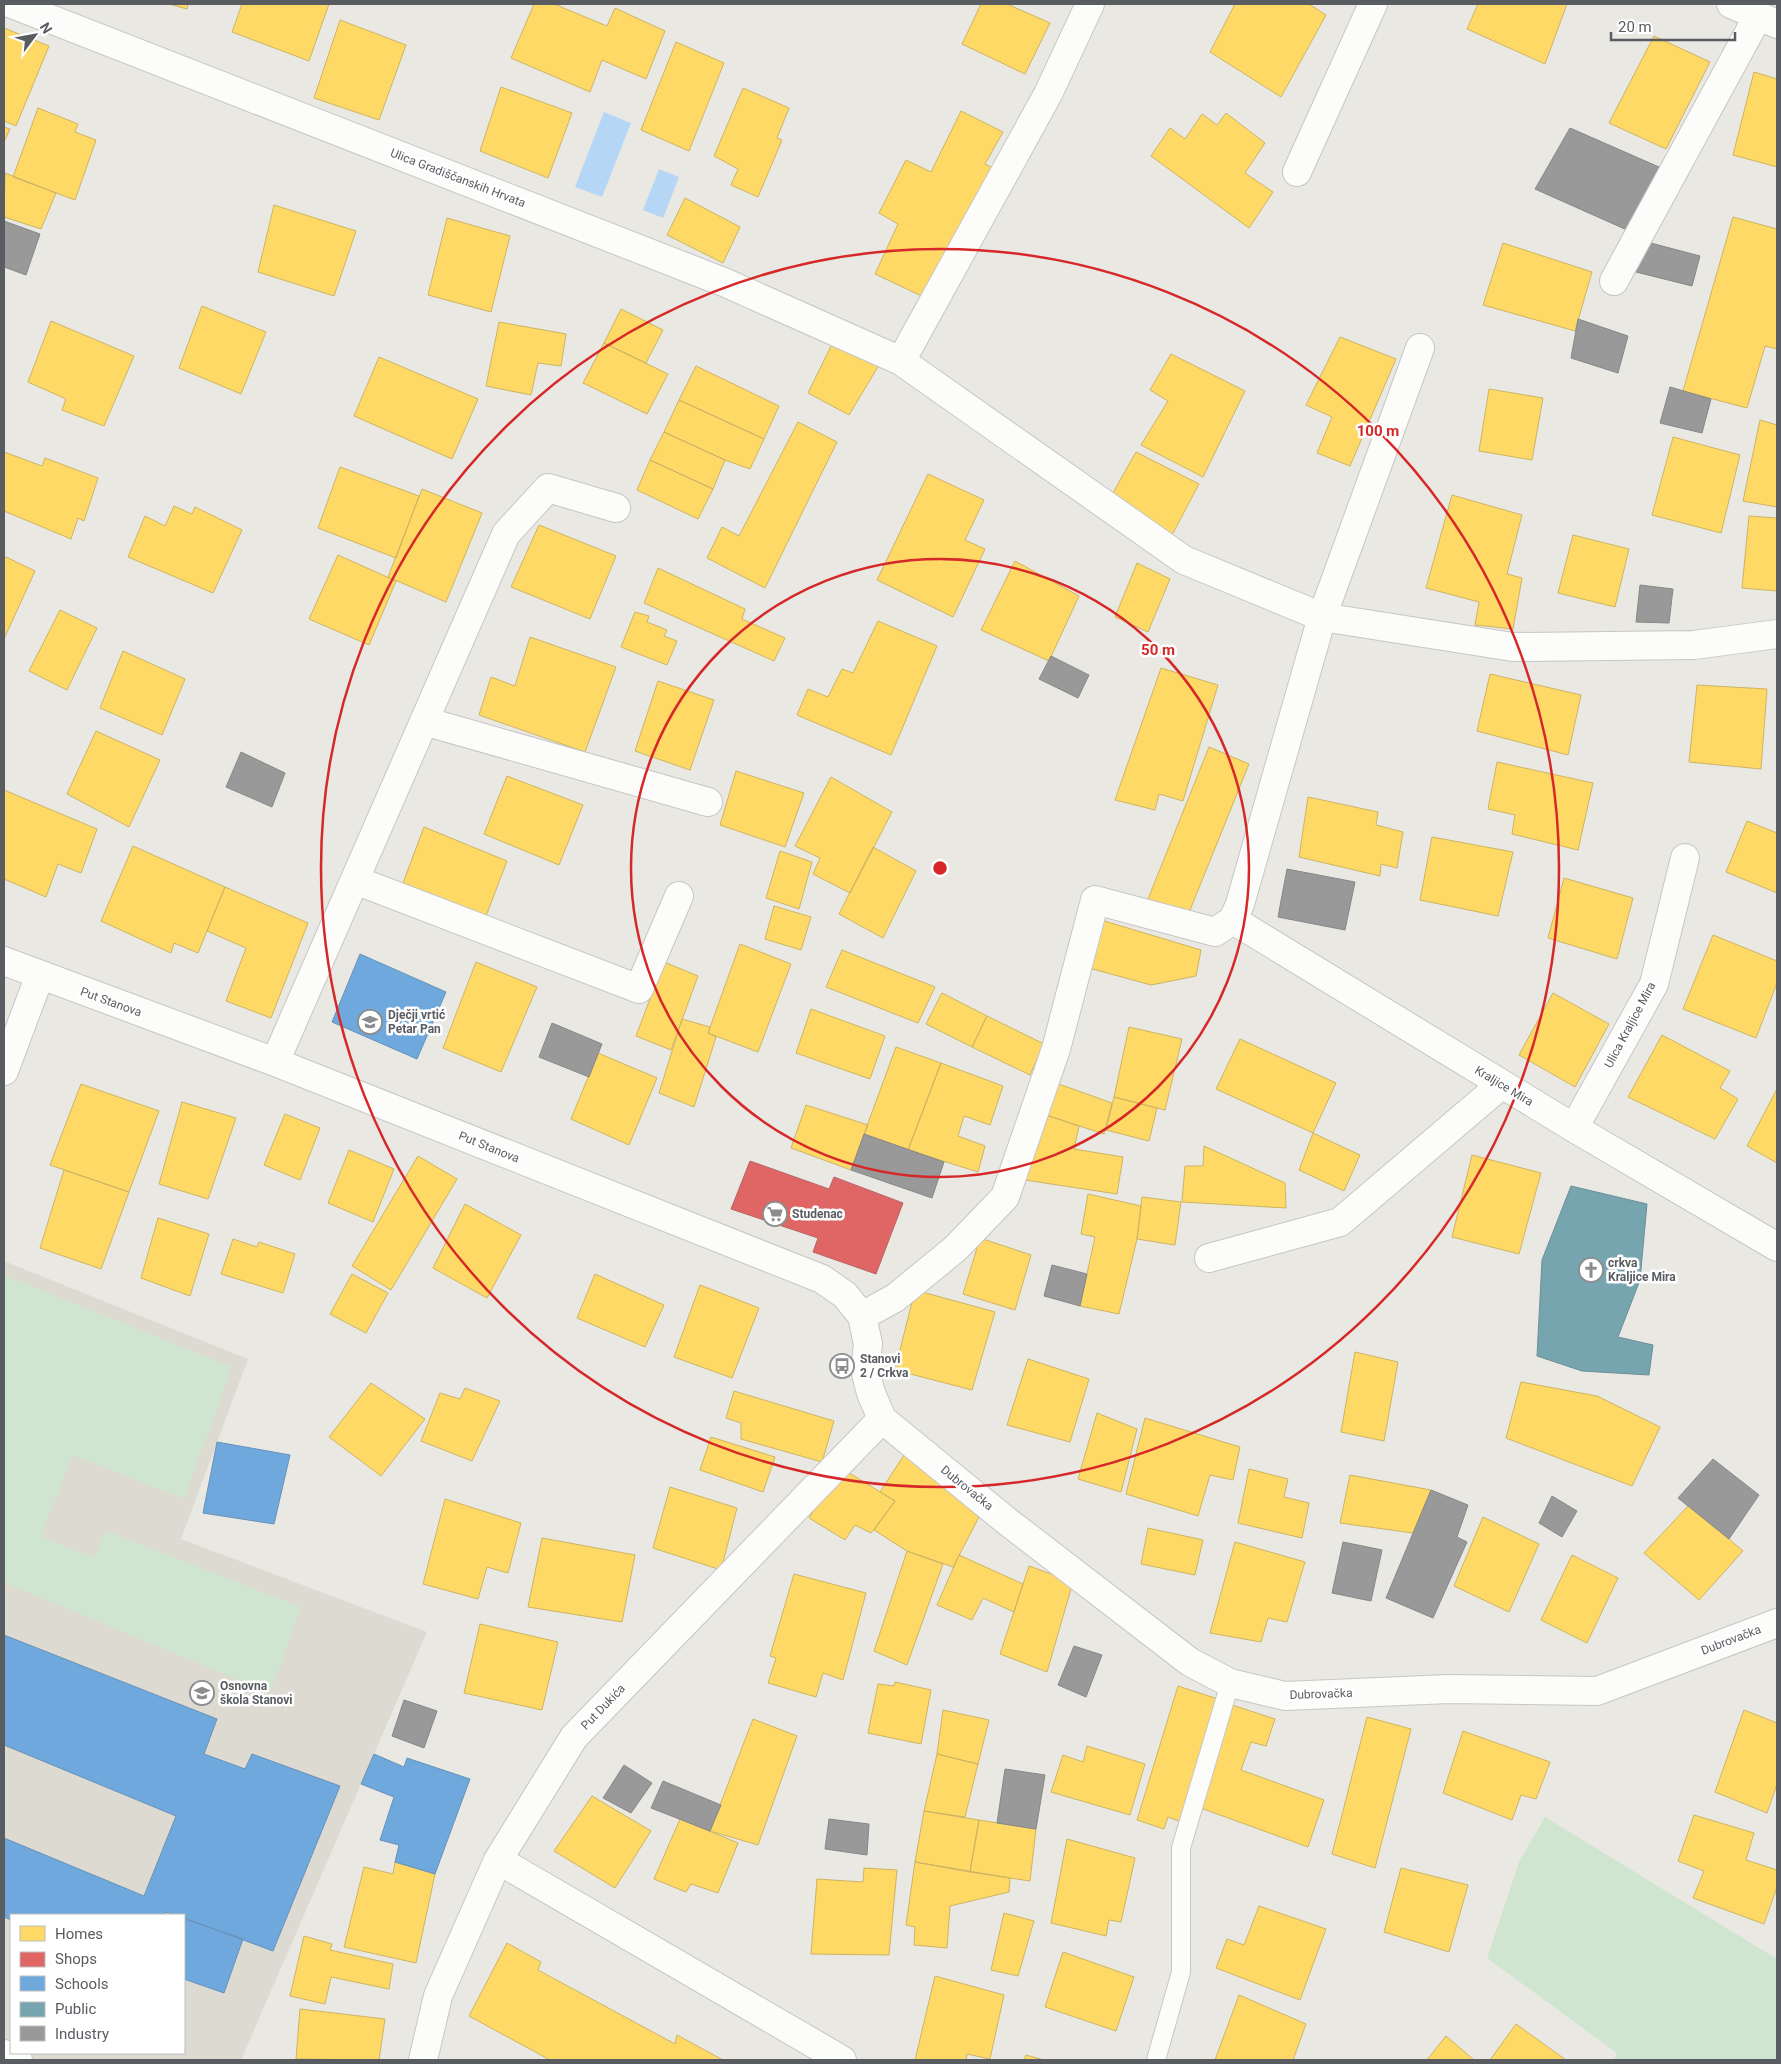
<svg xmlns="http://www.w3.org/2000/svg" width="1781" height="2064" font-family="Roboto,sans-serif">
<rect width="100%" height="100%" fill="#e9e8e3"/>
<!-- education -->
<path fill="#dddad2" fill-rule="evenodd" d="M4 1261 248 1359 181 1539 427 1632 241 2060H18L4 2054ZM11 1915H184V2053H11Z"/>
<!-- green -->
<path fill="#d0e5cf" d="M4 1275 232 1367 184 1499 73 1455 40 1536 94 1558 106 1531 301 1607 270 1693 4 1582Z
M1545 1817 1777 1959V2060H1614L1617 2053 1487 1958 1519 1862Z"/>
<!-- water -->
<path fill="#b5d7f5" d="M604 112 631 123 602 197 575 187Z
M659 169 679 177 663 218 643 210Z"/>
<!-- homes -->
<path fill="#ffd966" stroke="#cdb464" d="M169 4H188L187 9Z
M242 4H329L309 61 232 32Z
M534 4H554L607 26 615 8 665 31 646 79 602 60 590 92 511 58Z
M981 4H1007L1050 23 1025 74 962 44Z
M1235 4H1309L1326 15 1281 97 1210 52Z
M1478 4H1567L1545 64 1467 29Z
M340 20 406 45 379 120 314 98Z
M4 28 49 46 16 126 4 121Z
M1654 36 1710 62 1666 149 1609 123Z
M676 42 724 63 689 151 641 130Z
M1754 72 1777 79V167L1733 155Z
M501 87 572 113 548 178 480 151Z
M743 88 789 108 777 138 782 140 758 197 731 185 738 169 714 156Z
M38 108 78 124 75 132 96 140 75 200 13 177Z
M961 111 1003 132 985 164 993 168 928 299 875 274 898 224 879 213 906 160 931 172Z
M1226 113 1265 143 1245 173 1273 192 1249 228 1151 156 1170 128 1185 139 1202 114 1217 125Z
M4 127 10 129 4 142Z
M5 173 56 193 41 229 4 217Z
M685 198 740 227 723 263 667 235Z
M274 205 356 231 334 296 258 272Z
M1733 217 1777 229V349L1765 346 1747 408 1683 391Z
M447 218 510 236 491 312 428 295Z
M1503 243 1592 272 1575 331 1483 305Z
M202 306 266 332 241 394 179 368Z
M621 309 663 330 646 363 604 343Z
M51 321 134 356 104 426 62 410 66 399 28 382Z
M499 322 566 334 561 366 538 363 531 395 486 386Z
M1340 337 1396 359 1350 466 1317 453 1332 417 1306 405Z
M833 342 879 365 849 415 808 393Z
M604 343 668 374 647 414 583 383Z
M1171 354 1245 391 1203 477 1141 445 1168 401 1150 390Z
M379 357 478 399 452 459 354 416Z
M696 366 779 406 764 439 679 400Z
M1489 389 1543 398 1532 460 1479 451Z
M679 400 764 439 750 469 725 460 664 432Z
M1760 420 1777 425V507L1743 501Z
M798 422 837 442 765 588 707 558 722 527 739 536Z
M664 432 725 460 713 489 650 460Z
M1673 437 1740 455 1721 533 1652 515Z
M4 452 42 466 45 458 98 478 84 521 78 518 71 539 4 511Z
M1136 452 1199 484 1172 535 1109 500Z
M650 460 713 489 698 519 637 490Z
M340 467 419 496 396 558 318 528Z
M928 474 984 500 965 540 985 549 953 617 877 580Z
M422 489 482 513 446 602 388 577Z
M1452 495 1522 515 1507 574 1522 578 1513 629 1475 625 1479 602 1426 588Z
M174 506 192 514 195 507 242 530 213 593 128 557 145 516 165 526Z
M1749 516 1777 518V591L1742 588Z
M539 525 616 556 590 619 511 587Z
M1573 535 1629 549 1615 607 1558 593Z
M338 555 396 581 369 645 309 619Z
M4 556 35 571 4 639Z
M1015 561 1079 596 1049 661 981 630Z
M1137 563 1170 579 1148 632 1115 617Z
M658 568 745 609 742 619 785 638 774 661 644 603Z
M60 610 97 628 67 690 29 671Z
M635 612 649 616 647 622 667 630 664 636 677 641 667 665 621 647Z
M878 621 937 646 891 755 797 715 808 689 828 697 842 669 853 673Z
M530 637 616 667 585 752 479 715 491 677 515 686Z
M123 651 185 679 162 735 100 708Z
M1161 668 1218 685 1183 801 1159 794 1155 810 1115 800Z
M1490 674 1581 695 1568 755 1477 731Z
M658 681 714 700 690 770 635 751Z
M1697 685 1767 689 1761 769 1689 762Z
M96 731 160 760 129 827 67 794Z
M1209 747 1249 764 1188 915 1148 899Z
M1497 762 1593 783 1578 850 1512 834 1515 815 1488 809Z
M736 771 804 793 785 847 720 825Z
M507 776 583 805 559 865 484 834Z
M831 777 892 812 850 893 813 874 820 858 795 846Z
M4 790 97 829 81 873 58 864 46 897 4 879Z
M1308 797 1378 812 1376 825 1403 832 1397 868 1381 864 1380 876 1299 857Z
M1747 821 1777 833V893L1726 872Z
M424 827 507 861 486 916 403 883Z
M1432 837 1513 852 1498 916 1420 900Z
M133 846 225 887 198 953 174 943 171 953 101 921Z
M873 847 916 871 883 938 839 914Z
M780 851 812 862 799 909 766 898Z
M1564 878 1633 898 1617 959 1548 938Z
M225 887 308 923 271 1018 226 1001 246 948 207 931Z
M774 906 811 917 801 950 765 939Z
M1091 917 1201 950 1196 976 1151 985 1078 965Z
M1713 935 1777 961V983L1756 1038 1683 1009Z
M740 944 791 964 758 1052 708 1033Z
M842 950 935 987 918 1023 826 987Z
M476 962 537 987 501 1072 443 1048Z
M664 962 698 976 671 1050 636 1036Z
M942 993 987 1016 972 1047 926 1024Z
M1553 993 1609 1024 1575 1087 1519 1055Z
M811 1009 885 1036 870 1079 796 1053Z
M987 1016 1044 1044 1030 1075 972 1047Z
M682 1019 710 1027 708 1033 716 1037 694 1107 659 1093Z
M1129 1027 1182 1039 1165 1110 1114 1097Z
M1662 1035 1730 1071 1720 1088 1738 1099 1715 1139 1628 1097Z
M1240 1039 1336 1083 1313 1133 1216 1089Z
M896 1047 941 1063 908 1150 864 1134Z
M598 1053 657 1078 629 1145 571 1119Z
M941 1063 1003 1086 990 1125 964 1116 958 1136 985 1146 978 1172 908 1150Z
M1053 1082 1112 1103 1104 1134 1043 1114Z
M81 1084 159 1111 129 1192 50 1165Z
M1777 1089V1163L1747 1146Z
M1114 1097 1157 1108 1149 1141 1106 1130Z
M182 1102 236 1118 208 1199 159 1184Z
M806 1105 868 1125 851 1170 791 1148Z
M285 1114 320 1128 300 1180 264 1165Z
M1043 1114 1079 1126 1074 1149 1123 1157 1117 1194 1025 1180Z
M1313 1133 1360 1155 1344 1191 1299 1170Z
M1204 1146 1285 1183 1286 1208 1182 1202 1185 1166H1203Z
M349 1150 394 1169 373 1222 328 1203Z
M1472 1155 1541 1173 1519 1254 1452 1237Z
M418 1156 457 1179 391 1290 352 1266Z
M64 1170 129 1192 101 1269 40 1248Z
M1088 1194 1141 1206 1137 1239 1119 1314 1080 1306 1095 1237 1081 1234Z
M1142 1197 1181 1202 1175 1245 1137 1239Z
M465 1204 521 1235 487 1298 433 1268Z
M158 1218 209 1234 190 1296 141 1278Z
M980 1238 1031 1255 1015 1310 963 1294Z
M233 1239 257 1247 259 1242 295 1254 283 1293 221 1274Z
M352 1274 388 1293 366 1333 330 1314Z
M595 1274 664 1305 645 1347 577 1318Z
M700 1285 759 1308 732 1378 674 1357Z
M915 1290 995 1312 972 1390 895 1370Z
M1355 1352 1398 1362 1384 1441 1341 1432Z
M1028 1359 1089 1379 1070 1442 1007 1425Z
M1521 1382 1597 1396 1660 1427 1632 1486 1506 1438Z
M371 1383 425 1419 381 1476 329 1437Z
M465 1388 500 1401 472 1461 421 1441 440 1393 460 1399Z
M734 1391 834 1421 822 1462 741 1439V1423L726 1418Z
M1097 1413 1137 1429 1121 1492 1078 1479Z
M1145 1418 1240 1447 1233 1480 1210 1475 1198 1516 1126 1494Z
M711 1437 775 1457 763 1492 700 1470Z
M904 1455 979 1517 953 1567 907 1551 874 1530 895 1501 880 1492Z
M841 1468 895 1501 871 1533 855 1525 845 1540 809 1518Z
M1249 1469 1288 1479 1284 1497 1309 1503 1302 1538 1238 1523Z
M1350 1475 1431 1490 1413 1533 1340 1523Z
M670 1487 737 1508 721 1570 653 1548Z
M445 1499 521 1523 508 1573 487 1567 478 1599 423 1584Z
M1689 1505 1743 1551 1699 1600 1644 1553Z
M1483 1517 1539 1544 1509 1612 1454 1586Z
M1148 1528 1203 1540 1195 1575 1141 1564Z
M542 1538 635 1555 622 1622 528 1607Z
M1235 1542 1305 1562 1287 1622 1268 1618 1261 1642 1210 1633Z
M907 1551 943 1564 907 1665 874 1651Z
M959 1555 1023 1584 1014 1612 983 1598 972 1620 937 1605Z
M1572 1555 1618 1578 1587 1643 1541 1620Z
M1029 1566 1073 1582 1047 1672 1000 1654Z
M794 1574 866 1593 843 1680 823 1673 816 1697 768 1683 776 1658 770 1656Z
M480 1624 558 1642 542 1710 464 1693Z
M895 1682 931 1690 921 1744 868 1733 878 1684 894 1686Z
M1178 1686 1221 1700 1184 1823 1168 1817 1164 1829 1137 1820Z
M1226 1703 1275 1719 1266 1746 1251 1742 1241 1770 1324 1800 1308 1847 1198 1807Z
M943 1710 989 1720 978 1764 937 1754Z
M1744 1710 1777 1723V1784L1767 1813 1715 1792Z
M1367 1717 1411 1729 1375 1868 1332 1854Z
M753 1719 797 1736 758 1845 710 1831Z
M1463 1731 1550 1762 1536 1799 1521 1795 1512 1820 1443 1793Z
M1087 1746 1145 1764 1130 1815 1051 1792 1063 1755 1083 1762Z
M937 1754 978 1764 965 1817 924 1811Z
M592 1796 651 1831 615 1888 554 1851Z
M924 1811 979 1820 970 1872 915 1862Z
M1694 1815 1754 1833 1746 1860 1777 1870V1887L1764 1924 1693 1898 1704 1871 1678 1861Z
M680 1819 738 1843 718 1893 691 1884 686 1892 654 1879Z
M979 1820 1036 1829 1030 1881 970 1872Z
M1067 1839 1135 1858 1121 1922 1109 1920 1106 1936 1051 1923Z
M395 1862 435 1874 416 1963 344 1947 364 1867 393 1874Z
M915 1862 1010 1878 1009 1892 950 1906 947 1948 914 1945 915 1927 906 1925Z
M864 1868 897 1870 889 1955 811 1954 817 1879 863 1882Z
M1401 1868 1468 1885 1449 1952 1384 1932Z
M1259 1906 1326 1929 1300 2000 1216 1968 1227 1939 1244 1945Z
M1004 1913 1034 1921 1018 1976 991 1970Z
M304 1936 332 1944 330 1950 393 1964 389 1989 331 1977 325 2004 290 1996Z
M507 1943 541 1962 538 1970 675 2044 677 2035 723 2060H550L469 2016Z
M1063 1952 1134 1977 1116 2031 1045 2007Z
M935 1976 1004 1995 990 2059 967 2054 966 2060H915Z
M1239 1995 1306 2024 1293 2060H1215Z
M300 2009 385 2019 379 2060 296 2059Z
M1516 2024 1566 2060H1490Z
M1446 2036 1474 2060H1427Z
M1026 2055 1044 2060H1024Z"/>
<!-- shops -->
<path fill="#e06666" stroke="#b86364" d="M750 1161 829 1189 834 1177 903 1203 876 1274 813 1252 818 1238 731 1209Z"/>
<!-- schools -->
<path fill="#6fa8dc" stroke="#6891b7" d="M360 954 446 992 417 1059 332 1022Z
M217 1442 290 1455 274 1524 203 1513Z
M4 1635 217 1719 204 1754 245 1769 252 1754 340 1786 273 1951 184 1918V1915H176L166 1912 165 1915H11V1920L4 1917V1838L144 1896 176 1816 4 1745Z
M374 1754 404 1767 407 1758 470 1779 435 1874 395 1862 399 1845 380 1840 394 1797 361 1784Z
M185 1919 243 1939 224 1993 184 1979Z"/>
<!-- public -->
<path fill="#76a5af" stroke="#6d8f98" d="M1571 1186 1647 1204 1640 1280 1618 1337 1653 1345 1649 1375 1582 1371 1537 1356 1542 1260Z"/>
<!-- industry -->
<path fill="#999" stroke="#868788" d="M1570 128 1659 167 1627 230 1535 189Z
M4 221 40 234 26 275 4 267Z
M1647 242 1700 256 1692 286 1636 272Z
M1578 319 1628 336 1618 373 1571 358Z
M1670 387 1711 399 1702 433 1660 423Z
M1640 585 1673 589 1669 623 1636 622Z
M1051 656 1089 675 1078 698 1039 679Z
M241 752 285 773 272 807 226 787Z
M1287 869 1355 882 1345 930 1278 917Z
M552 1023 602 1044 589 1077 539 1057Z
M864 1134 944 1162 932 1198 851 1170Z
M1052 1265 1087 1274 1080 1306 1044 1296Z
M1713 1459 1759 1495 1729 1539 1678 1498Z
M1431 1490 1468 1505 1457 1537 1467 1542 1433 1618 1386 1598Z
M1552 1496 1577 1511 1562 1537 1539 1523Z
M1343 1542 1382 1550 1371 1601 1332 1593Z
M1074 1646 1102 1655 1086 1697 1058 1685Z
M404 1700 437 1711 424 1748 392 1736Z
M624 1765 652 1783 631 1813 603 1798Z
M1005 1769 1045 1775 1036 1829 997 1823Z
M663 1781 721 1805 710 1831 651 1808Z
M829 1819 869 1824 867 1855 825 1849Z"/>
<g fill="none" stroke-linecap="round" stroke-linejoin="round">
<defs>
<path id="lane" d="M1156 2060 1181 1972V1848L1230 1683"/>
<path id="street" d="M12 4 726 283 901 361
M1297 172 1373 4
M1614 281 1758 16
M1420 348 1322 617 1513 647 1694 645 1777 634
M424 721 708 802
M355 880 639 989 679 896
M1233 920 1574 1128 1777 1247
M4 961 275 1062 822 1279 845 1295 862 1316 868 1344 865 1370 871 1393 882 1419 1008 1522 1190 1662 1230 1683 1285 1696 1449 1689 1597 1691 1777 1623
M275 1062 506 534 548 488 616 508
M4 1071 40 975
M1574 1128 1654 984 1685 858
M1209 1258 1340 1222 1501 1085
M862 1316 895 1298 956 1248 1005 1197 1056 1049 1095 900 1215 932 1233 920 1240 904 1322 617 1184 560 901 361 1048 94 1090 4
M498 1860 842 2060
M4 2054 18 2060
M423 2060 438 1996 498 1860 574 1737 882 1419"/>
<path id="secondary" d="M1731 4 1777 24"/>
</defs>
<!-- lane casing -->
<use href="#lane" stroke="#c6c6c5" stroke-width="20"/>
<!-- street casing -->
<use href="#street" stroke="#c6c6c5" stroke-width="30"/>
<!-- secondary casing -->
<use href="#secondary" stroke="#c5c5c3" stroke-width="30"/>
<!-- lane -->
<use href="#lane" stroke="#fcfcfb" stroke-width="18"/>
<!-- street -->
<use href="#street" stroke="#fcfcfb" stroke-width="28"/>
<!-- secondary -->
<use href="#secondary" stroke="#fcfcfb" stroke-width="28"/>
</g>
<!-- distance rings -->
<g fill="none" stroke="#d62828" stroke-width="2.5">
<circle cx="940" cy="868" r="309"/>
<circle cx="940" cy="868" r="619"/>
</g>
<!-- icons -->
<defs>
<symbol id="school-ring" viewBox="-11 -11 22 22"><circle r="9.5" fill="#fff" stroke="#8b8d8e" stroke-width="1.5"/><path d="M0-5L7-2L0 1L-7-2ZM-4 1L0 2.5L4 1V4Q0 6-4 4Z" fill="#8b8d8e"/></symbol>
<symbol id="supermarket-ring" viewBox="-11 -11 22 22"><circle r="9.5" fill="#fff" stroke="#8b8d8e" stroke-width="1.5"/><path d="M-6-5.5h2.5l.6 2H6L4.5 2H-2.5L-4.4-4H-6ZM-1.5 3.2a1.3 1.3 0 1 0 .1 0ZM3 3.2a1.3 1.3 0 1 0 .1 0Z" fill="#8b8d8e"/></symbol>
<symbol id="church-ring" viewBox="-11 -11 22 22"><circle r="9.5" fill="#fff" stroke="#8b8d8e" stroke-width="1.5"/><path d="M-1.2-6h2.4v3.5h3.3v2.4h-3.3V6h-2.4V-.1h-3.3v-2.4h3.3Z" fill="#8b8d8e"/></symbol>
<symbol id="bus-ring" viewBox="-11 -11 22 22"><circle r="9.5" fill="#fff" stroke="#8b8d8e" stroke-width="1.5"/><path d="M-5-6H5V4H4V6H2V4H-2V6H-4V4H-5ZM-3.5-4V0h7V-4ZM-3.5 1.2v1.5H-2V1.2ZM2 1.2v1.5H3.5V1.2Z" fill="#8b8d8e"/></symbol>
</defs>
<g fill-rule="evenodd">
<use href="#school-ring" x="356" y="1008" width="28" height="28"/>
<use href="#supermarket-ring" x="761" y="1200" width="28" height="28"/>
<use href="#church-ring" x="1577" y="1256" width="28" height="28"/>
<use href="#bus-ring" x="828" y="1352" width="28" height="28"/>
<use href="#school-ring" x="188" y="1679" width="28" height="28"/>
</g>
<g text-anchor="middle" stroke-width="5" stroke-linejoin="round" paint-order="stroke">
<!-- street labels -->
<g font-size="12" fill="#595c61" stroke="#fff">
<text transform="translate(458 178) rotate(21)" y="4">Ulica Gradiščanskih Hrvata</text>
<text transform="translate(111 1002) rotate(20)" y="4">Put Stanova</text>
<text transform="translate(1630 1025) rotate(-62)" y="4">Ulica Kraljice Mira</text>
<text transform="translate(1504 1086) rotate(31)" y="4">Kraljice Mira</text>
<text transform="translate(489 1147) rotate(22)" y="4">Put Stanova</text>
<text transform="translate(967 1488) rotate(39)" y="4">Dubrovačka</text>
<text transform="translate(1731 1640) rotate(-21)" y="4">Dubrovačka</text>
<text transform="translate(1321 1694) rotate(-2)" y="4">Dubrovačka</text>
<text transform="translate(603 1707) rotate(-46)" y="4">Put Dukića</text>
</g>
<!-- poi labels -->
<g font-size="12" font-weight="bold" fill="#595c61" stroke="#fff" text-anchor="start">
<text x="388" y="1019">Dječji vrtić<tspan x="388" dy="14">Petar Pan</tspan></text>
<text x="792" y="1218">Studenac</text>
<text x="1608" y="1267">crkva<tspan x="1608" dy="14">Kraljice Mira</tspan></text>
<text x="860" y="1363">Stanovi<tspan x="860" dy="14">2 / Crkva</tspan></text>
<text x="220" y="1690">Osnovna<tspan x="220" dy="14">škola Stanovi</tspan></text>
</g>
</g>
<circle cx="940" cy="868" r="8" fill="#d62828" stroke="#fff" stroke-width="2.5"/>
<g font-size="15" text-anchor="middle" font-weight="bold" fill="#d62828" stroke="#fff" stroke-width="5" stroke-linejoin="round" paint-order="stroke">
<text x="1378" y="436">100 m</text>
<text x="1158" y="655">50 m</text>
</g>
<!-- border -->
<rect width="1781" height="2064" fill="none" stroke="#595c61" stroke-width="10"/>
<!-- legend -->
<rect x="10" y="1914" width="175" height="140" fill="#ffffff" stroke="#bdbec0"/>
<rect x="20" y="1926" width="25" height="15" fill="#ffd966" stroke="#bdbec0"/>
<text x="55" y="1939" font-size="15" fill="#595c61">Homes</text>
<rect x="20" y="1952" width="25" height="15" fill="#e06666" stroke="#bdbec0"/>
<text x="55" y="1964" font-size="15" fill="#595c61">Shops</text>
<rect x="20" y="1976" width="25" height="15" fill="#6fa8dc" stroke="#bdbec0"/>
<text x="55" y="1989" font-size="15" fill="#595c61">Schools</text>
<rect x="20" y="2002" width="25" height="15" fill="#76a5af" stroke="#bdbec0"/>
<text x="55" y="2014" font-size="15" fill="#595c61">Public</text>
<rect x="20" y="2026" width="25" height="15" fill="#999999" stroke="#bdbec0"/>
<text x="55" y="2039" font-size="15" fill="#595c61">Industry</text>
<!-- north arrow -->
<g transform="translate(35 35) rotate(58)" stroke="#ffffff" stroke-width="4" paint-order="stroke">
<path d="M0-4L9 19L0 12L-9 19Z" fill="#595c61"/>
<text y="-8" font-size="14" font-weight="bold" text-anchor="middle" fill="#595c61">N</text>
</g>
<!-- scale -->
<path d="M1611 32v8h124v-8" fill="none" stroke="#595c61" stroke-width="2.5"/>
<text x="1618" y="32" font-size="15" fill="#595c61" stroke="#ffffff" stroke-width="4" paint-order="stroke">20 m</text>
</svg>
